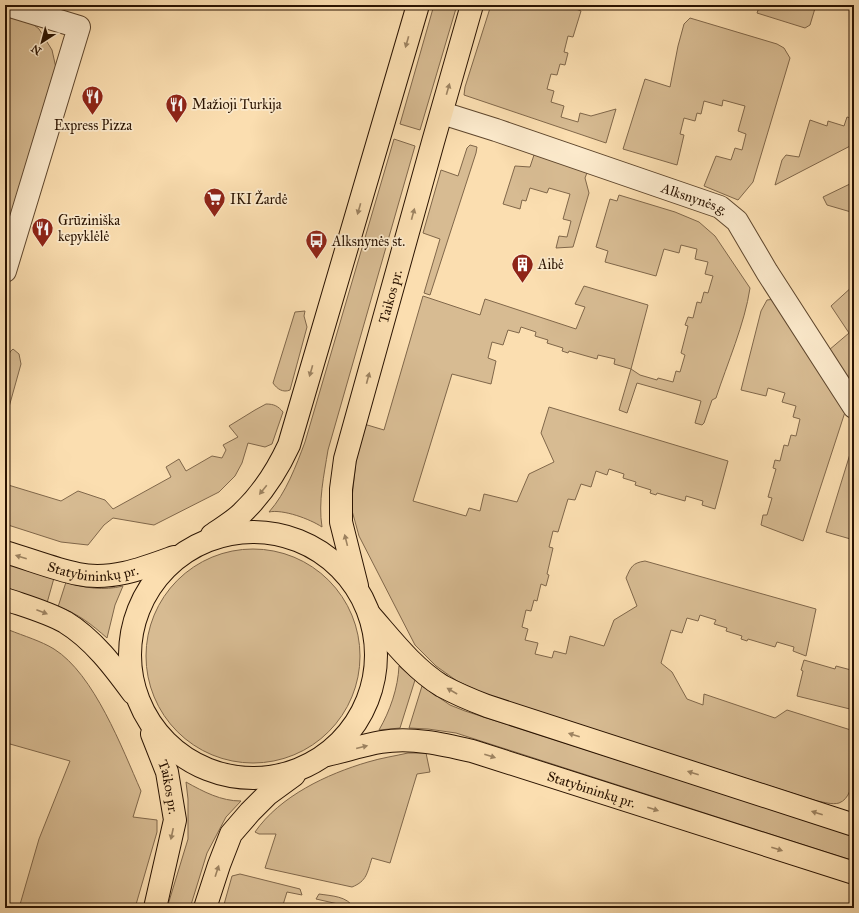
<svg xmlns="http://www.w3.org/2000/svg" width="859" height="913" font-family="'IM FELL Great Primer',serif">
<rect width="100%" height="100%" fill="#fbdeb0"/>
<filter id="stains"><feTurbulence type="fractalNoise" baseFrequency=".005" numOctaves="4"/><feColorMatrix values="0 0 0 0 .2 0 0 0 0 .09 0 0 0 0 .02 0 0 0 .5 -.17"/></filter>
<radialGradient id="worn" r=".72"><stop offset=".6" stop-color="#630" stop-opacity="0"/><stop offset="1" stop-color="#630" stop-opacity=".3"/></radialGradient>
<!-- green -->
<path fill="#d7bb92" stroke="#80674a" d="M434 5H457L420 130 400 124Z
M491 5H578L576 9 581 11 573 37 568 36 564 52 568 53 565 65 560 64 557 75 551 74 547 89 554 91 551 102 564 106 561 117 578 122 580 113 591 116 616 109 606 143 464 95 465 87Z
M760 5H816L810 25 805 28 757 13Z
M5 11 29 21 39 29 52 50 56 68 5 238Z
M690 18 777 44 784 48 790 58 753 182 738 200 704 186 716 156 731 160 735 148 742 150 746 134 738 131 745 106 723 100 722 106 704 101 701 114 697 113 695 121 684 118 680 134 684 135 677 165 623 149 645 79 670 87 678 46 684 24Z
M847 117 854 119V144L775 185 782 160 786 155 799 157 810 120 827 126 828 121 844 126Z
M394 139 415 146 328 450C324 475 318 502 322 527 310 519 283 509 269 512 286 493 296 466 305 442Z
M470 145 477 147 476 153 430 295 424 293 440 239 423 233 441 170 458 176 467 148Z
M535 152 588 170 585 178 589 193 573 247 556 248 559 236 567 237 571 221 563 219 570 194 549 188 547 193 530 188 526 201 522 200 520 209 503 204 515 166 530 167Z
M854 182V218L850 217 851 212 827 205 823 197Z
M619 195 675 212 699 222 715 236 750 288C745 323 727 364 716 398L712 400 704 423 702 425 695 423 701 401 637 383 627 413 619 410 631 369 614 364 615 359 598 355 597 359 569 351 568 353 562 351 563 348 547 343 548 340 535 336 536 332 521 327 519 333 508 330 503 345 492 342 488 358 496 361 491 384 452 374 413 501 466 516 469 508 480 511 484 494 517 502 529 474 554 462 541 433 549 407 728 461 715 509 702 505 703 501 686 496 685 501 657 493 656 495 650 493 651 490 635 485 636 482 623 478 624 474 609 469 607 475 596 471 591 487 581 484 575 500 568 499 558 532 553 531 549 547 553 548 547 574 549 575 546 586 541 584 537 601 534 600 531 611 526 610 522 627 528 629 525 640 538 643 535 654 552 658 554 651 566 654 570 636 604 646 614 620 637 606 626 578C631 567 632 563 645 561L816 609 806 656 793 651 794 647 777 642 775 647 748 639 747 641 741 639 742 636 726 631 727 628 714 624 716 620 700 615 698 621 687 618 682 633 671 630 661 663 672 672 687 699 703 705 704 694 775 718 787 710 854 731C854 748 859 796 839 803 832 805 824 802 817 801L491 697 457 681 436 666 415 645 359 536 351 507 356 461 364 424 384 430 423 296 480 315 485 299 576 329 585 307 575 304 584 286 648 305 631 369 640 375 657 380 658 378 673 382 676 371 680 372 685 355 681 353 688 326 685 325 688 317 693 318 697 302 701 303 704 292 708 293 713 276 705 274 708 262 695 259 697 249 681 245 679 253 664 249 656 276 605 262 608 251 596 247 610 199 617 201Z
M854 285V383H851L829 350 849 333 831 306Z
M775 299 846 409 803 541 761 525 763 515H767L772 498 768 497 776 469 773 468 775 460 780 461 784 445 788 446 791 435 796 436 800 419 793 417 796 406 782 402 785 393 768 388 766 396 741 390 761 311 767 300Z
M305 311 304 316 307 327 290 390C283 393 277 389 273 383L295 312Z
M13 349 19 354 21 364 9 407 5 410C5 395 0 359 13 349Z
M266 404C274 404 278 406 283 412L272 444 265 447 248 443 242 463 235 476 219 492 154 525 113 518 104 525 88 545 61 542 5 524V484L61 501 78 491 105 500 113 509 171 477 166 467 179 459 186 471 212 456 222 458 226 450 223 445 238 437 229 426 255 410Z
M854 441V540L826 532Z
M146 656a107 107 0 1 1 214 0a107 107 0 1 1-214 0Z
M5 563 54 578 47 603 5 589Z
M66 582C85 588 103 591 123 586L115 605 107 638C92 625 78 613 58 607Z
M5 630H9C24 636 41 641 54 649 94 674 122 748 141 791L133 817 157 820V832L135 908H19L39 839 70 761 10 744 5 743Z
M854 659V710L797 696 803 671 801 670 804 660 835 669 836 666 851 670Z
M399 666 415 680 400 728 379 730C390 711 398 688 399 666Z
M422 686 450 705 465 711 854 836V861L456 733 428 729 409 728Z
M408 753H426L430 772 417 774 390 863 372 858C367 873 367 881 352 887L265 868 276 834H259L255 832C280 796 327 774 368 762 381 758 395 756 408 753Z
M186 782C204 792 221 801 241 801L226 817 207 853 190 908H167L188 839V799Z
M240 874 300 889 302 895 287 892 282 908H223L232 876Z
M319 894C332 896 347 896 354 908H347V906L316 899Z"/>
<g fill="none" stroke-linecap="round" stroke-linejoin="round">
<defs>
<g id="minor">
<path id="s1" d="M442 113 496 130 720 207 737 221 767 272 854 407"/>
<path d="M5 271 79 27 7 5"/>
</g>
<g id="major">
<circle cx="253" cy="655" r="123"/>
<path d="M212 535C222 528 234 521 242 513 263 493 277 471 289 445L418 5"/>
<path id="s2" d="M5 552C29 559 54 569 78 574 111 581 144 568 174 557"/>
<path id="s3" d="M357 586 341 522V489L345 459 433 142 472 5"/>
<path d="M5 599C25 606 47 612 65 622 93 639 114 667 133 693"/>
<path d="M370 615C392 640 413 668 442 686 457 694 471 700 487 706L854 825"/>
<path id="s4" d="M152 734 167 772 175 820 155 908"/>
<path id="s5" d="M327 755C345 751 363 745 381 742 412 737 442 744 472 751L854 873"/>
<path d="M205 908 219 865 231 834 250 812 268 794 294 775"/>
</g>
</defs>
<!-- minor casing -->
<use href="#minor" stroke="#5e462d" stroke-width="24"/>
<!-- major casing -->
<use href="#major" stroke="#2a1301" stroke-width="24"/>
<!-- minor -->
<use href="#minor" stroke="#fceacc" stroke-width="22"/>
<!-- major -->
<use href="#major" stroke="#fbdeb0" stroke-width="22"/>
</g>
<!-- one-way arrows -->
<defs><path id="oneway-solid" d="M-6-.8H1V-3.2L6.5 0L1 3.2V.8H-6Z"/></defs>
<g fill="#9d8361">
<use href="#oneway-solid" transform="translate(407 42) rotate(106)"/>
<use href="#oneway-solid" transform="translate(448 89) rotate(-74)"/>
<use href="#oneway-solid" transform="translate(359 209) rotate(106)"/>
<use href="#oneway-solid" transform="translate(413 214) rotate(-75)"/>
<use href="#oneway-solid" transform="translate(311 371) rotate(106)"/>
<use href="#oneway-solid" transform="translate(368 378) rotate(-75)"/>
<use href="#oneway-solid" transform="translate(263 490) rotate(129)"/>
<use href="#oneway-solid" transform="translate(346 540) rotate(-104)"/>
<use href="#oneway-solid" transform="translate(21 557) rotate(-163)"/>
<use href="#oneway-solid" transform="translate(42 612) rotate(21)"/>
<use href="#oneway-solid" transform="translate(452 691) rotate(-150)"/>
<use href="#oneway-solid" transform="translate(574 735) rotate(-162)"/>
<use href="#oneway-solid" transform="translate(362 747) rotate(-14)"/>
<use href="#oneway-solid" transform="translate(490 756) rotate(18)"/>
<use href="#oneway-solid" transform="translate(693 773) rotate(-162)"/>
<use href="#oneway-solid" transform="translate(653 809) rotate(18)"/>
<use href="#oneway-solid" transform="translate(817 813) rotate(-162)"/>
<use href="#oneway-solid" transform="translate(172 834) rotate(102)"/>
<use href="#oneway-solid" transform="translate(777 849) rotate(18)"/>
<use href="#oneway-solid" transform="translate(217 871) rotate(-72)"/>
</g>
<!-- icons -->
<defs>
<symbol id="restaurant-pin" viewBox="-11 -11 22 30"><path d="M0 17L-7.5 6A9.5 9.5 0 1 1 7.5 6Z" fill="#8f2418" stroke="#fceacc"/><path d="M-5-6h1v4h1v-4h1v4h1v-4h1v5L-1.5 .5V6h-2V.5L-5-1ZM5-6V6H3V1.5H1.5Q1.5-4 5-6Z" fill="#fff"/></symbol>
<symbol id="supermarket-pin" viewBox="-11 -11 22 30"><path d="M0 17L-7.5 6A9.5 9.5 0 1 1 7.5 6Z" fill="#8f2418" stroke="#fceacc"/><path d="M-6-5.5h2.5l.6 2H6L4.5 2H-2.5L-4.4-4H-6ZM-1.5 3.2a1.3 1.3 0 1 0 .1 0ZM3 3.2a1.3 1.3 0 1 0 .1 0Z" fill="#fff"/></symbol>
<symbol id="bus-pin" viewBox="-11 -11 22 30"><path d="M0 17L-7.5 6A9.5 9.5 0 1 1 7.5 6Z" fill="#8f2418" stroke="#fceacc"/><path d="M-5-6H5V4H4V6H2V4H-2V6H-4V4H-5ZM-3.5-4V0h7V-4ZM-3.5 1.2v1.5H-2V1.2ZM2 1.2v1.5H3.5V1.2Z" fill="#fff"/></symbol>
<symbol id="building-pin" viewBox="-11 -11 22 30"><path d="M0 17L-7.5 6A9.5 9.5 0 1 1 7.5 6Z" fill="#8f2418" stroke="#fceacc"/><path d="M-4-6H4V6H1V3H-1V6H-4ZM-2.5-4.3h1.7v1.8h-1.7ZM.8-4.3h1.7v1.8H.8ZM-2.5-1h1.7V.8h-1.7ZM.8-1h1.7V.8H.8Z" fill="#fff"/></symbol>
</defs>
<g fill-rule="evenodd">
<use href="#restaurant-pin" x="80" y="84" width="25" height="34"/>
<use href="#restaurant-pin" x="164" y="92" width="25" height="34"/>
<use href="#supermarket-pin" x="202" y="186" width="25" height="34"/>
<use href="#restaurant-pin" x="30" y="216" width="25" height="34"/>
<use href="#bus-pin" x="304" y="228" width="25" height="34"/>
<use href="#building-pin" x="510" y="252" width="25" height="34"/>
</g>
<g text-anchor="middle" stroke-width="3.5" stroke-linejoin="round" paint-order="stroke">
<!-- poi labels -->
<g font-size="14" fill="#2a1301" stroke="#fceacc" text-anchor="start">
<text x="192" y="109">Mažioji Turkija</text>
<text x="93" y="130" text-anchor="middle">Express Pizza</text>
<text x="230" y="204">IKI Žardė</text>
<text x="58" y="225">Grūziniška<tspan x="58" dy="16">kepyklėlė</tspan></text>
<text x="332" y="246">Alksnynės st.</text>
<text x="538" y="269">Aibė</text>
</g>
<!-- street labels -->
<g font-size="14" fill="#2a1301" stroke="#fceacc">
<text dy="5" stroke="none"><textPath href="#s1" startOffset="267">Alksnynės g.</textPath></text>
<text dy="5" stroke="none"><textPath href="#s3" startOffset="298">Taikos pr.</textPath></text>
<text dy="5" stroke="none"><textPath href="#s2" startOffset="91">Statybininkų pr.</textPath></text>
<text dy="5" stroke="none"><textPath href="#s4" startOffset="56">Taikos pr.</textPath></text>
<text dy="5" stroke="none"><textPath href="#s5" startOffset="273">Statybininkų pr.</textPath></text>
</g>
</g>
<!-- margin -->
<rect width="859" height="913" fill="none" stroke="#fbdeb0" stroke-width="20"/>
<rect x="6" y="6" width="847" height="901" fill="none" stroke="#2a1301" stroke-width="2"/>
<rect x="10" y="10" width="839" height="893" fill="none" stroke="#2a1301"/>
<!-- north arrow -->
<g transform="translate(42 42) rotate(216)" stroke="#fceacc" stroke-width="3" paint-order="stroke">
<path d="M0-3L7 15L0 10L-7 15Z" fill="#2a1301"/>
<text y="-6" font-size="11" font-weight="bold" text-anchor="middle" fill="#2a1301">N</text>
</g>
<rect width="100%" height="100%" filter="url(#stains)"/>
<rect width="100%" height="100%" fill="url(#worn)"/>
</svg>
